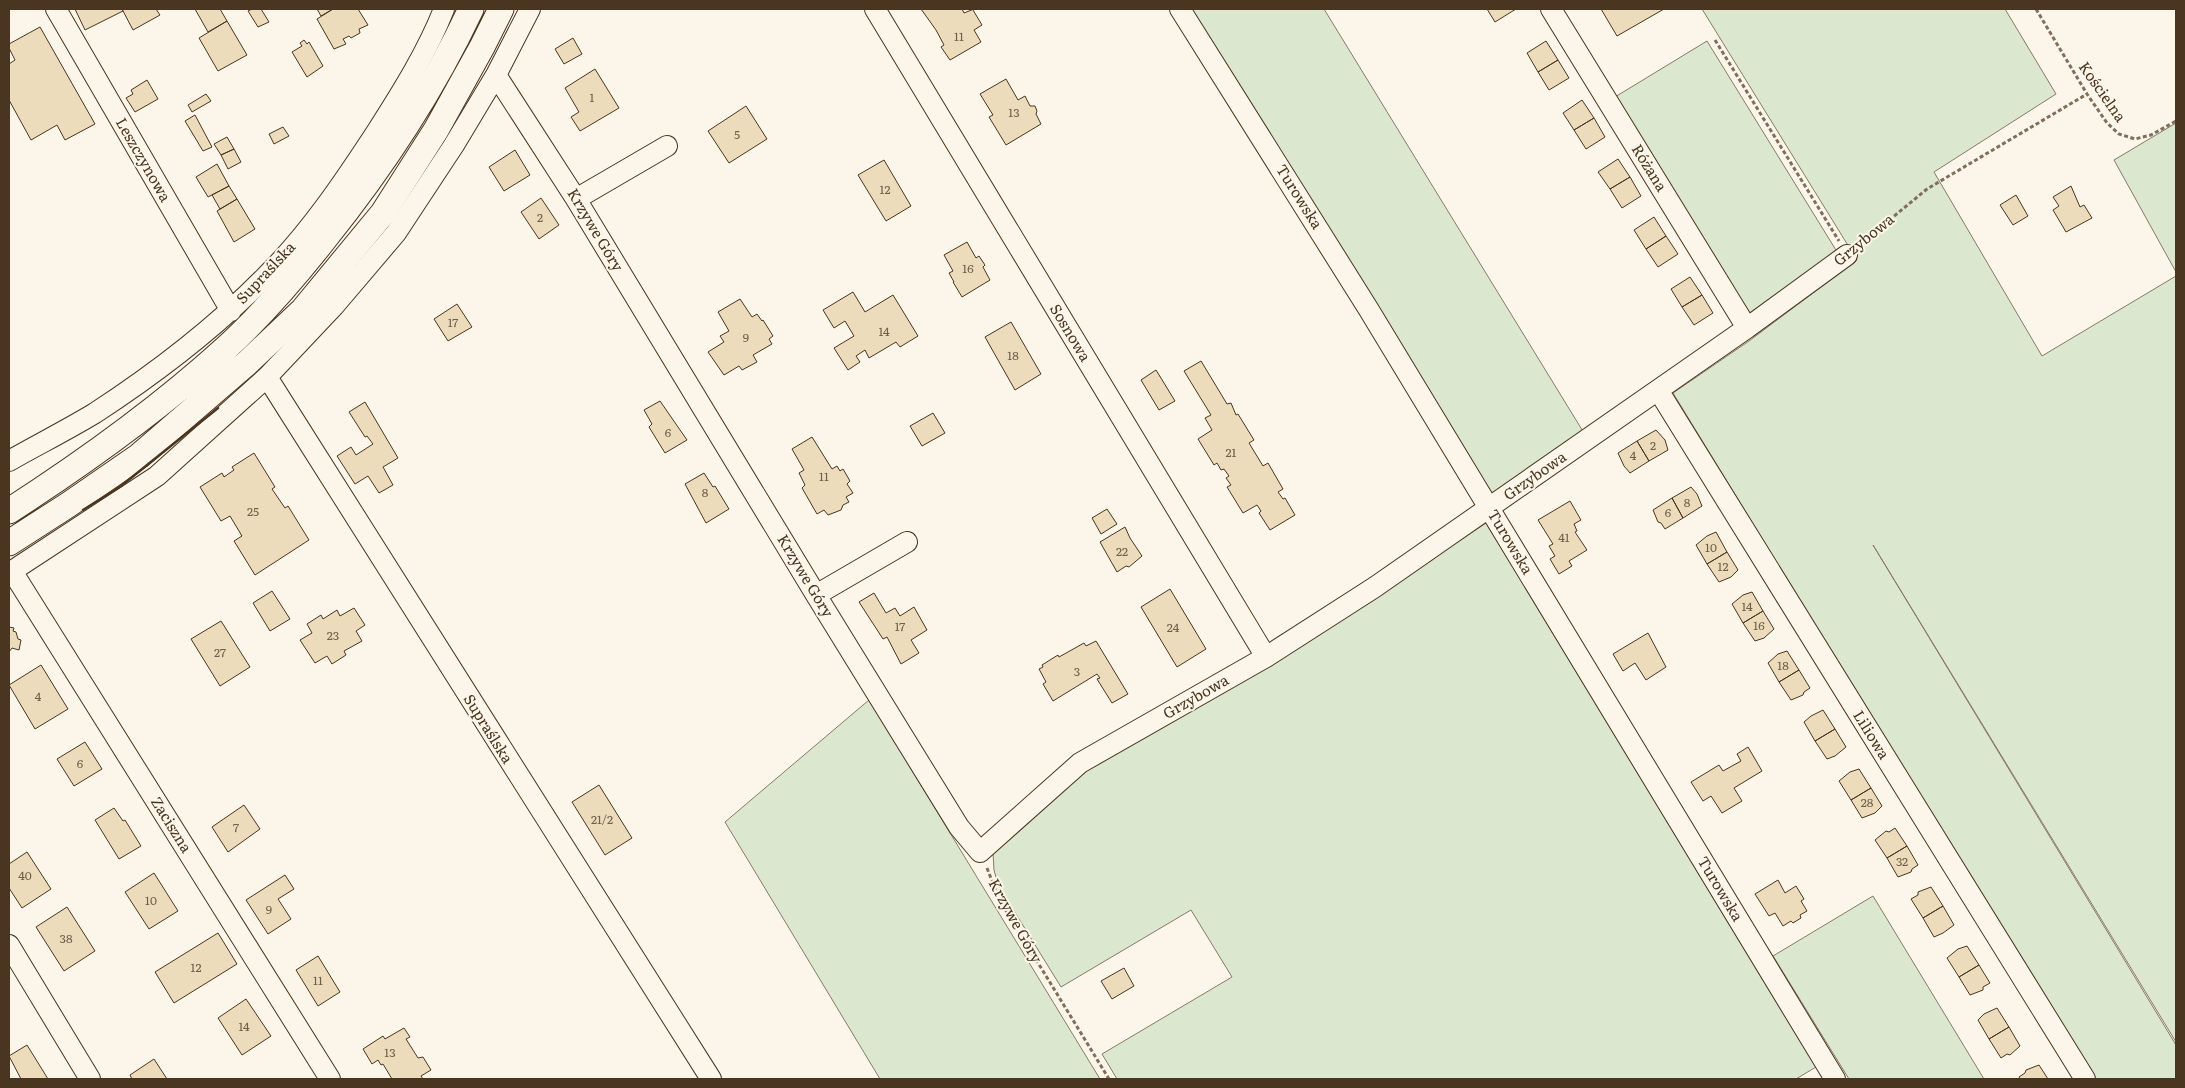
<svg xmlns="http://www.w3.org/2000/svg" width="2185" height="1088" font-family="Literata,serif">
<rect width="100%" height="100%" fill="#fbf6e9"/>
<!-- green -->
<path fill="#dce7d0" stroke="#887966" d="M1191 9H1324L1584 433 1490 499Z
M1702 9H2005L2056 94 1934 172 2042 356 2176 276V1042L1873 545 2176 1045V1079H2092L1673 393 1749 341 1857 260Z
M1707 41 1839 255 1751 317 1615 97Z
M2176 123V272L2114 160Z
M1486 523 1816 1067 1796 1079H1117L1102 1054 1232 977 1191 910 1061 987 998 885 994 870 993 852 1068 782 1328 628Z
M869 700 1100 1079H880L725 822Z
M1873 896 1984 1079H1849L1773 956Z"/>
<!-- building -->
<path fill="#ecdcbc" stroke="#4a3520" d="M75 9H122L123 11 85 30Z
M122 9H156L160 15 133 30Z
M195 9H220L227 21 208 32Z
M252 9H261L269 22 258 27 248 11Z
M317 9H333L321 16Z
M333 9H358L368 25 359 29 360 33 351 38 349 36 343 39 346 44 334 49 317 19Z
M921 9H962L964 13 974 9 973 10 982 25 974 30 981 42 950 60 941 47 944 45 936 30Z
M1487 9H1516L1495 22Z
M1601 9H1664L1617 36Z
M227 21 247 55 218 71 199 38Z
M40 27 95 124 65 140 57 125 31 140 9 100V64L15 60 9 48V44Z
M573 38 582 54 564 64 555 49Z
M304 40 307 44 309 42 323 66 307 77 292 52 302 46 300 43Z
M1546 41 1558 60 1538 72 1527 53Z
M1558 60 1569 78 1549 90 1538 72Z
M595 69 619 108 580 131 571 117 579 112 565 88Z
M1006 79 1018 100 1025 96 1030 106H1035L1037 111 1036 114 1041 124 1006 145 989 117 993 115 980 94Z
M147 80 158 99 135 112 126 98 133 94 131 90Z
M206 94 211 101 192 112 188 105Z
M1582 100 1594 118 1574 130 1563 113Z
M746 106 767 139 729 163 708 131Z
M195 115 212 147 203 151 185 121Z
M1594 118 1605 137 1586 149 1574 130Z
M283 127 289 136 274 144 269 134Z
M227 137 234 149 221 155 214 144Z
M234 149 241 162 228 169 221 155Z
M515 150 530 175 504 191 489 167Z
M1618 159 1630 177 1610 189 1598 172Z
M884 160 911 206 886 221 858 175Z
M217 164 229 186 208 197 196 177Z
M1630 177 1641 196 1622 208 1610 189Z
M229 186 237 199 220 209 212 195Z
M2071 186 2080 207 2084 205 2092 218 2066 232 2053 210 2059 206 2053 197Z
M2016 195 2028 216 2013 225 2000 205Z
M541 198 559 225 539 239 521 212Z
M237 199 255 229 234 242 217 211Z
M1654 217 1666 236 1646 249 1634 230Z
M1666 236 1678 254 1658 267 1646 249Z
M967 242 976 258 979 256 985 265 983 267 990 280 962 297 953 282H954L949 273 953 271 944 255Z
M1690 277 1702 295 1682 307 1671 289Z
M853 292 865 312 893 295 918 336 900 347 896 342 869 358 865 350 856 356 860 362 848 370 834 348 854 336 845 321 834 328 823 310Z
M1702 295 1713 313 1694 325 1682 307Z
M740 299 752 317 757 314 762 321 763 320 773 336 769 339 772 344 753 355 757 362 742 370 739 366 724 375 708 352 724 342 720 336 729 331 718 312Z
M457 304 472 327 448 341 434 319Z
M1011 322 1041 374 1015 390 985 337Z
M1201 361 1227 404 1231 403 1236 415 1238 414 1254 440 1249 443 1263 466 1268 463 1283 489 1278 492 1283 499 1285 498 1295 515 1270 530 1259 513 1261 511 1257 505 1243 513 1227 487 1231 485 1226 478 1229 476 1224 469 1221 470 1217 463 1214 465 1198 439 1212 430 1205 418 1211 415 1184 371Z
M1156 370 1175 401 1159 410 1141 380Z
M660 401 687 440 665 453 649 427 652 424 644 410Z
M365 402 398 458 383 467 393 485 379 493 368 476 355 484 337 456 351 447 356 455 373 444 367 436 365 437 349 412Z
M933 413 945 433 922 446 910 426Z
M1656 430 1665 440 1668 450 1649 461 1637 441Z
M812 437 832 469 837 466 840 471 843 469 850 481 847 484 853 493 846 497 849 502 843 505 841 510 828 515 824 510 817 514 802 488 805 485 799 473 804 470 792 449Z
M1637 441 1649 461 1630 473 1624 466 1618 453Z
M254 453 275 487 272 489 285 508 288 506 309 540 255 575 234 541 242 536 230 516 221 521 200 487 222 473 224 477 234 470 232 467Z
M704 473 713 487 715 486 729 509 706 523 685 484Z
M1691 487 1697 494 1702 506 1683 518 1672 498Z
M1672 498 1683 518 1665 529 1661 523 1658 522 1653 510Z
M1570 501 1581 520 1574 524 1577 531 1575 532 1587 550 1569 561 1572 566 1559 574 1550 559 1555 556 1549 546 1553 544 1538 520Z
M1107 509 1117 524 1101 534 1092 518Z
M1125 527 1130 538 1142 556 1129 567 1126 566 1117 572 1100 542Z
M1716 532 1727 552 1707 564 1696 545 1707 536Z
M1727 552 1738 570 1731 577 1719 582 1707 564Z
M1170 589 1206 649 1177 667 1141 607Z
M272 591 290 619 270 631 253 603Z
M1752 592 1763 611 1743 623 1732 604 1743 595Z
M874 593 886 613 895 608 900 616 914 607 927 630 911 640 919 653 901 664 887 637 883 639 859 602Z
M354 608 365 625 356 631 362 641 344 651 346 655 332 664 327 656 315 663 300 640 312 633 307 624 321 615 323 619 337 610 340 616Z
M1763 611 1774 629 1764 638 1755 641 1743 623Z
M221 621 250 667 220 686 191 639Z
M9 627 14 628 13 631 16 632 18 639 21 640 19 650 12 648 9 652Z
M1648 633 1666 667 1646 680 1635 663 1623 671 1613 654Z
M1096 641 1128 694 1112 703 1097 679 1100 678 1097 674 1053 701 1043 684 1046 682 1039 669 1043 667 1042 665 1058 655 1059 657 1084 643 1086 646Z
M1787 651 1799 670 1779 682 1768 663 1778 654Z
M41 665 68 709 35 729 9 685Z
M1799 670 1810 688 1804 692 1803 695 1791 700 1779 682Z
M1823 710 1835 729 1815 741 1804 722 1811 716Z
M1835 729 1846 747 1835 756 1827 759 1815 741Z
M85 742 102 769 74 786 57 759Z
M1748 747 1762 771 1734 788 1742 801 1722 813 1711 796 1703 801 1691 782 1719 765 1723 771 1741 761 1737 754Z
M1859 769 1871 788 1851 800 1839 781 1850 772Z
M599 785 632 838 605 855 572 802Z
M1871 788 1882 806 1875 813 1862 818 1851 800Z
M244 805 260 829 228 852 212 827Z
M114 808 123 821 125 820 141 846 119 859 95 820Z
M1895 828 1907 846 1887 858 1875 840 1886 831 1889 832Z
M1907 846 1918 865 1912 869 1911 872 1898 877 1887 858Z
M27 852 51 889 22 908 9 888V864Z
M154 873 178 911 149 929 125 892Z
M285 875 294 889 278 899 291 919 268 934 246 900Z
M1778 880 1785 893 1796 886 1804 899 1801 901 1807 911 1800 915 1801 918 1793 923 1791 921 1783 926 1775 913 1769 916 1755 894Z
M1931 887 1943 906 1923 918 1911 899 1918 895V892Z
M1943 906 1954 925 1943 933 1934 937 1923 918Z
M67 907 95 951 64 971 36 927Z
M218 933 237 964 174 1003 155 972Z
M1967 946 1979 965 1959 977 1947 958 1958 949Z
M318 956 340 992 318 1006 296 970Z
M1979 965 1990 983 1983 987V990L1970 995 1959 977Z
M1124 968 1134 986 1112 999 1101 981Z
M246 999 271 1036 242 1055 218 1018Z
M1997 1008 2009 1027 1989 1039 1978 1020 1984 1014Z
M2009 1027 2020 1046 2010 1055 2007 1054 2001 1058 1989 1039Z
M404 1028 410 1037 406 1039 418 1058 423 1057 431 1070 421 1076 423 1079H392L383 1064 381 1065 378 1060 372 1064 363 1049 383 1036 385 1039Z
M27 1045 48 1079H21L9 1056Z
M154 1059 167 1079H132L130 1075Z
M2039 1065 2048 1079H2020L2019 1077 2025 1073 2026 1070Z"/>
<g fill="none" stroke-linecap="round" stroke-linejoin="round">
<defs>
<path id="minor" d="M56 9 231 311
M875 9 1266 657
M1180 9 1369 310 1835 1079
M1551 9 1747 328
M496 75 576 199 816 595 959 827 980 852 1080 763 1266 657 1375 587 1747 328 1847 255
M576 199 667 146
M267 377 711 1079
M1658 390 2085 1079
M9 461C37 445 67 430 95 413 158 372 219 325 272 270 312 229 345 180 377 131 402 92 427 52 444 9
M12 571 330 1079
M9 573 157 476 267 377 334 306 396 233 454 145 496 75 530 9
M816 595 907 542
M9 945 90 1079"/>
<path id="major" d="M9 511C85 462 159 409 226 348 262 315 293 279 323 241 380 170 432 92 471 9
M9 543 68 505 139 456 247 363 303 310 383 213 436 130 482 47 501 9"/>
</defs>
<!-- minor casing -->
<use href="#minor" stroke="#4a3520" stroke-width="22"/>
<!-- major casing -->
<use href="#major" stroke="#4a3520" stroke-width="27"/>
<!-- path -->
<path stroke="#7f6f5c" stroke-width="3" stroke-dasharray="4 2.5" stroke-linecap="butt" d="M2036 9 2087 94 2107 123 2119 134 2135 139 2151 135 2176 121
M1715 40 1839 241
M1859 245 1927 189 2087 94
M987 868 999 899 1109 1079"/>
<!-- minor -->
<use href="#minor" stroke="#fbf6e9" stroke-width="20"/>
<!-- major -->
<use href="#major" stroke="#fbf6e9" stroke-width="25"/>
<!-- wall -->
<path stroke="#4a3520" stroke-width="2.5" d="M83 510 121 486 218 408"/>
</g>
<g text-anchor="middle" stroke-width="4" stroke-linejoin="round" paint-order="stroke">
<!-- number labels -->
<g font-size="12" fill="#725f47">
<text x="959" y="41">11</text>
<text x="592" y="102">1</text>
<text x="1014" y="117">13</text>
<text x="737" y="139">5</text>
<text x="885" y="194">12</text>
<text x="540" y="222">2</text>
<text x="968" y="273">16</text>
<text x="453" y="327">17</text>
<text x="884" y="336">14</text>
<text x="746" y="342">9</text>
<text x="1013" y="360">18</text>
<text x="668" y="437">6</text>
<text x="1653" y="450">2</text>
<text x="1231" y="457">21</text>
<text x="1633" y="460">4</text>
<text x="824" y="481">11</text>
<text x="705" y="497">8</text>
<text x="1687" y="507">8</text>
<text x="253" y="516">25</text>
<text x="1668" y="517">6</text>
<text x="1564" y="542">41</text>
<text x="1711" y="552">10</text>
<text x="1122" y="556">22</text>
<text x="1723" y="571">12</text>
<text x="1747" y="611">14</text>
<text x="1759" y="630">16</text>
<text x="900" y="631">17</text>
<text x="1173" y="632">24</text>
<text x="333" y="640">23</text>
<text x="220" y="657">27</text>
<text x="1783" y="670">18</text>
<text x="1077" y="676">3</text>
<text x="38" y="701">4</text>
<text x="80" y="768">6</text>
<text x="1867" y="807">28</text>
<text x="602" y="824">21/2</text>
<text x="236" y="832">7</text>
<text x="1902" y="866">32</text>
<text x="25" y="880">40</text>
<text x="151" y="905">10</text>
<text x="269" y="914">9</text>
<text x="66" y="943">38</text>
<text x="196" y="972">12</text>
<text x="318" y="985">11</text>
<text x="244" y="1031">14</text>
<text x="390" y="1057">13</text>
</g>
<!-- street labels -->
<g font-size="15" fill="#4a3520" stroke="#fbf6e9">
<text transform="translate(2102 92) rotate(55)" y="5">Kościelna</text>
<text transform="translate(143 160) rotate(60)" y="5">Leszczynowa</text>
<text transform="translate(1649 168) rotate(58)" y="5">Różana</text>
<text transform="translate(1299 197) rotate(58)" y="5">Turowska</text>
<text transform="translate(595 230) rotate(59)" y="5">Krzywe Góry</text>
<text transform="translate(1864 240) rotate(-39)" y="5">Grzybowa</text>
<text transform="translate(266 273) rotate(-47)" y="5">Supraślska</text>
<text transform="translate(1070 333) rotate(59)" y="5">Sosnowa</text>
<text transform="translate(1535 476) rotate(-35)" y="5">Grzybowa</text>
<text transform="translate(1510 542) rotate(59)" y="5">Turowska</text>
<text transform="translate(805 576) rotate(59)" y="5">Krzywe Góry</text>
<text transform="translate(1196 697) rotate(-30)" y="5">Grzybowa</text>
<text transform="translate(488 729) rotate(58)" y="5">Supraślska</text>
<text transform="translate(1871 735) rotate(58)" y="5">Liliowa</text>
<text transform="translate(171 825) rotate(58)" y="5">Zaciszna</text>
<text transform="translate(1720 889) rotate(59)" y="5">Turowska</text>
<text transform="translate(1015 921) rotate(61)" y="5">Krzywe Góry</text>
</g>
</g>
<!-- border -->
<rect width="2185" height="1088" fill="none" stroke="#4a3520" stroke-width="20"/>
</svg>
